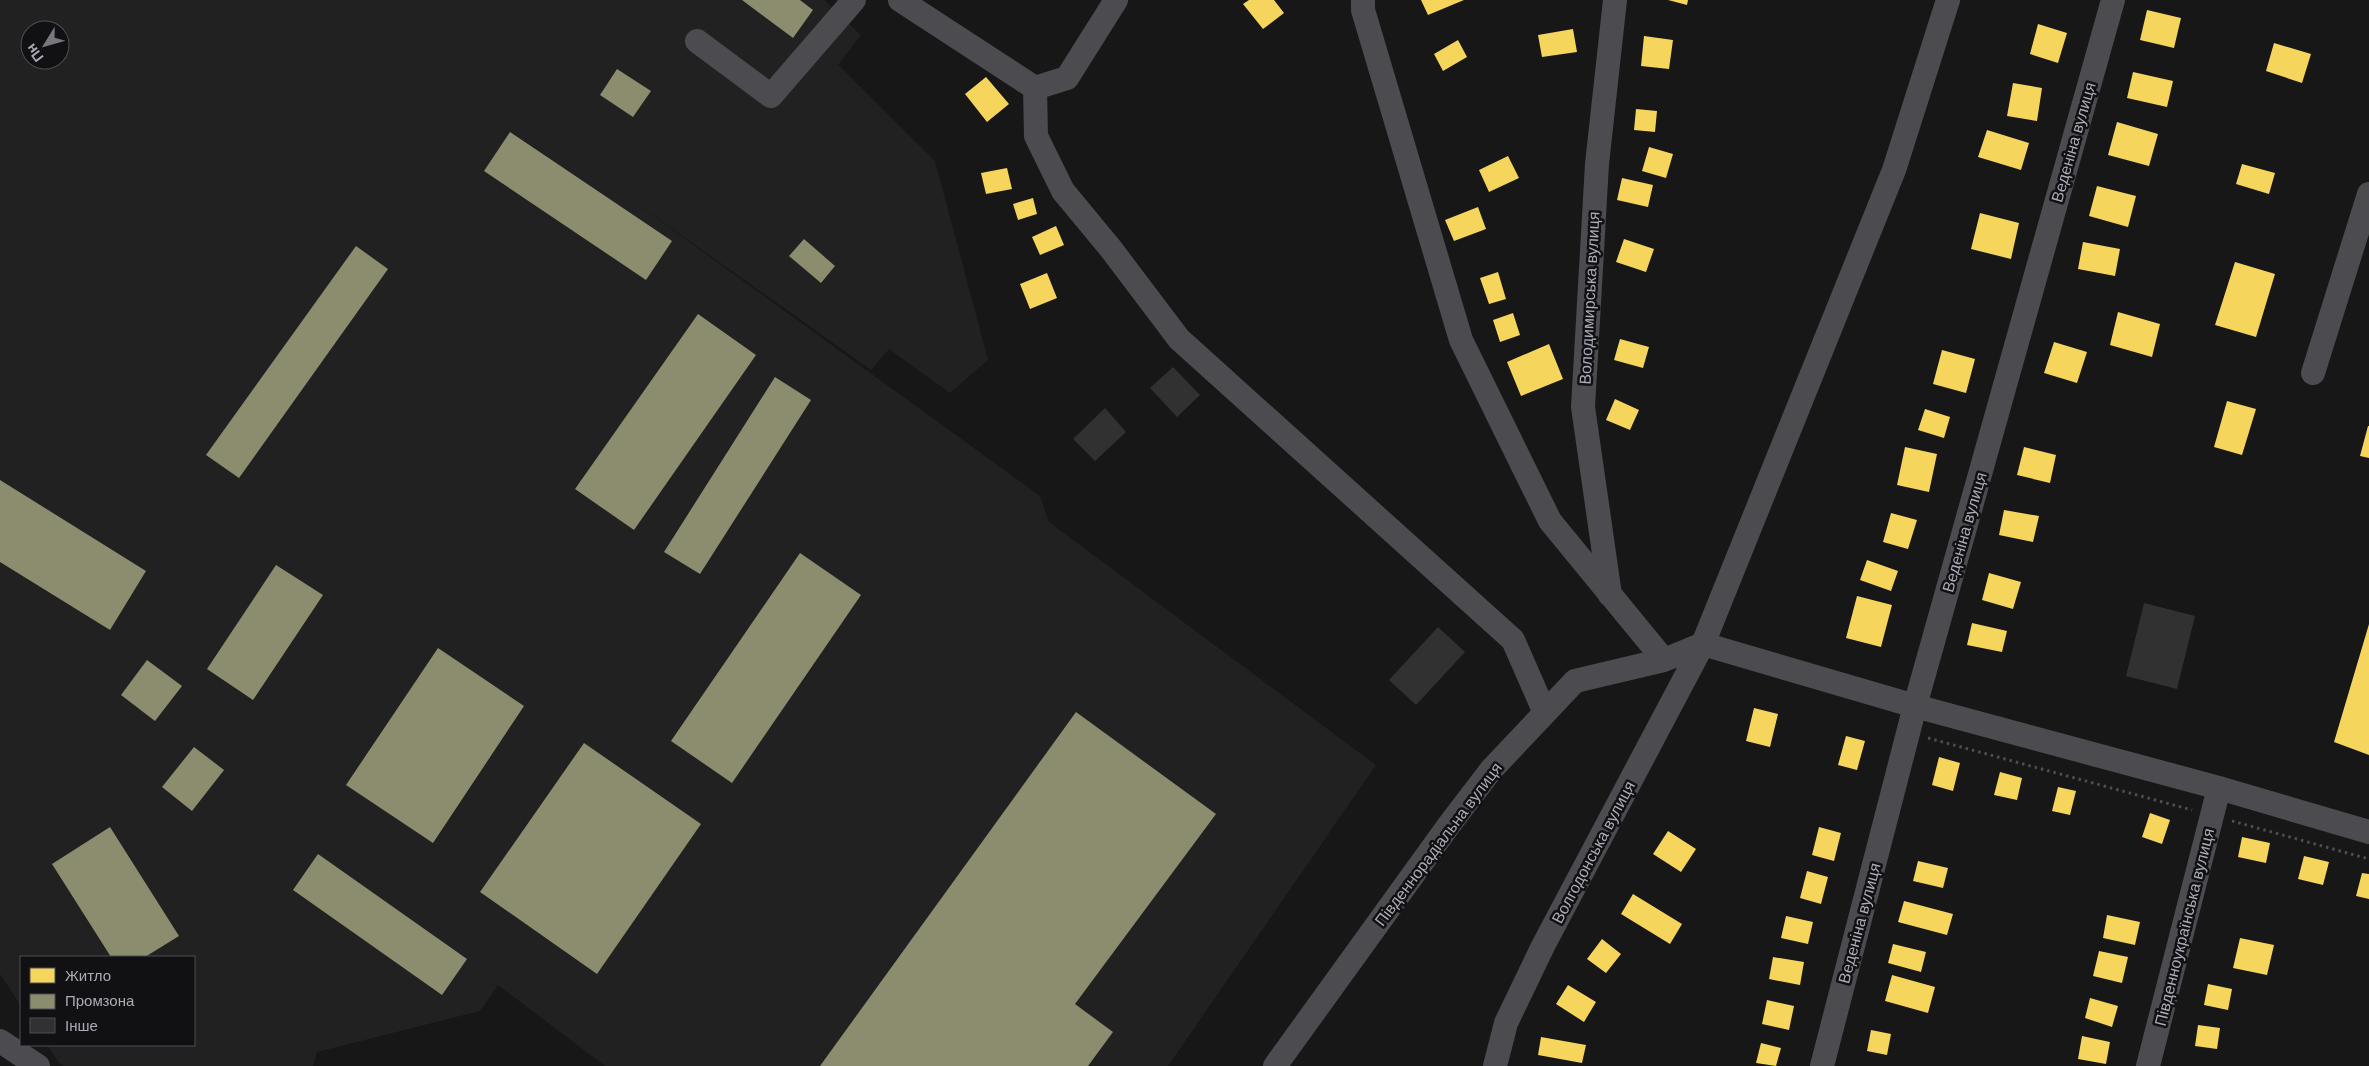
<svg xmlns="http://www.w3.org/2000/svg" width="2369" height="1066" font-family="Helvetica,sans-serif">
<rect width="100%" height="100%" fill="#171717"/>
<!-- built -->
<path fill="#212122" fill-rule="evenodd" d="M0 0H824L861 35 838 65 935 161 988 360 950 393 889 349 871 370 626 196 1040 496 1049 522 1376 765 1168 1066H605L498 985 480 1011 317 1052 313 1066H64L59 1063 47 1045H194V957H21V1006L0 974ZM30 30H60V60H30Z"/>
<!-- homes -->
<path fill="#f6d55c" d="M1249 0H1274L1284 13 1263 29 1243 4Z
M1421 0H1464L1428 15Z
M1668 0H1688L1687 5Z
M2147 10 2181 18 2174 48 2140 40Z
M2038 24 2067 33 2058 63 2030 54Z
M1573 29 1577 52 1542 57 1538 35Z
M1644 36 1673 40 1669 69 1641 66Z
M1458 40 1467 57 1443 71 1434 54Z
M2274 43 2311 54 2302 83 2266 71Z
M2133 72 2173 81 2167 107 2127 98Z
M986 77 1009 104 987 122 965 94Z
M2013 83 2042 88 2037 121 2007 116Z
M1636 109 1657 111 1655 132 1634 130Z
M2117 122 2158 134 2149 166 2108 155Z
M1987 130 2029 143 2021 170 1978 157Z
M1649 147 1673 154 1666 178 1642 171Z
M1508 156 1519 178 1489 192 1479 170Z
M2242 164 2275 173 2269 194 2236 184Z
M1007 168 1012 189 986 194 981 173Z
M1622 178 1653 185 1648 207 1617 200Z
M2097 186 2136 196 2128 227 2089 216Z
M1033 198 1037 214 1018 220 1013 204Z
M1478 207 1486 229 1454 241 1445 220Z
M1980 213 2019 223 2011 259 1971 249Z
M1056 226 1064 245 1040 255 1032 237Z
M1624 239 1654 249 1646 272 1616 262Z
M2083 242 2120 249 2115 276 2078 269Z
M2235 262 2275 274 2256 337 2215 325Z
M1498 272 1506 299 1489 304 1480 278Z
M1047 273 1057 298 1030 309 1020 284Z
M2118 312 2160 324 2152 357 2110 345Z
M1513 313 1520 335 1500 342 1493 320Z
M1620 339 1649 347 1643 368 1614 360Z
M2054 342 2087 352 2077 383 2044 373Z
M1549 344 1563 379 1521 396 1507 362Z
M1942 350 1975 359 1966 393 1933 384Z
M1615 399 1639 410 1630 430 1606 420Z
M2227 401 2256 409 2242 455 2214 447Z
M1925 409 1950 417 1944 438 1918 430Z
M2368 426H2369V458L2360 456Z
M1905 447 1937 454 1929 492 1897 485Z
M2024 447 2056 455 2050 483 2017 475Z
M2004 510 2039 516 2033 542 1999 535Z
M1891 513 1917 520 1908 549 1883 542Z
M1867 560 1898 571 1891 591 1860 580Z
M1989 573 2021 582 2013 609 1982 600Z
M1857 596 1892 605 1881 647 1846 638Z
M1972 623 2007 631 2002 652 1967 645Z
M2369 624V755L2334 742Z
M1754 708 1778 714 1770 747 1746 741Z
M1846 736 1865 741 1857 770 1838 765Z
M1939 757 1960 763 1953 791 1932 785Z
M2000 772 2022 778 2017 800 1994 795Z
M2058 787 2076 791 2070 815 2052 811Z
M2150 813 2170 820 2162 844 2142 837Z
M1819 827 1841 833 1834 861 1812 855Z
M1668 831 1696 849 1681 872 1653 854Z
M2242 837 2270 843 2266 863 2238 857Z
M2304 856 2329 862 2323 885 2298 879Z
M1918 861 1948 868 1943 888 1913 881Z
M1807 871 1828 877 1821 904 1800 898Z
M2362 873 2369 874V899L2356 896Z
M1633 894 1682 924 1670 944 1621 914Z
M1904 901 1953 914 1947 935 1898 922Z
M2107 915 2140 922 2135 945 2103 938Z
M1786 916 1813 922 1808 944 1781 938Z
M2240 938 2274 945 2267 975 2233 968Z
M1602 939 1621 954 1606 973 1587 959Z
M1893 944 1926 952 1921 972 1888 963Z
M2099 951 2128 957 2122 983 2093 976Z
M1773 957 1804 962 1800 985 1769 979Z
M1892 975 1935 987 1928 1013 1885 1001Z
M2208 984 2232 989 2228 1010 2204 1005Z
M1568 985 1596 1002 1584 1022 1556 1004Z
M2090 998 2118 1006 2112 1027 2085 1018Z
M1767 1000 1794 1006 1789 1030 1762 1024Z
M2198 1025 2220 1028 2217 1049 2195 1046Z
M1871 1030 1891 1034 1887 1055 1867 1051Z
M2082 1036 2110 1042 2106 1064 2078 1059Z
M1541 1037 1586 1045 1582 1063 1538 1055Z
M1761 1043 1781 1048 1776 1066 1756 1063Z"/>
<!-- industry -->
<path fill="#8c8c6e" d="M742 0H800L813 10 793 38Z
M617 69 651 91 633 117 600 95Z
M510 132 672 241 646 280 484 171Z
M804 239 835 266 821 283 789 256Z
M356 246 388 269 239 478 206 455Z
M698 314 756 355 634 530 575 489Z
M775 377 811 400 700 574 664 552Z
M0 480 146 571 110 630 0 562Z
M800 553 861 595 732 783 671 741Z
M276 565 323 595 253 700 207 669Z
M438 648 524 706 433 843 346 785Z
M147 660 182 686 155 721 121 695Z
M1076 712 1216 814 1075 1004 1113 1032 1088 1066H820Z
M584 743 701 824 597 974 480 892Z
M194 747 224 770 192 811 162 787Z
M110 827 179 936 145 957H111L52 864Z
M318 854 467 959 442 995 293 890Z"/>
<!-- building -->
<path fill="#313132" d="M1173 367 1200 395 1177 417 1150 388Z
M1105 408 1126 432 1095 461 1073 439Z
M2144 603 2195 616 2177 689 2126 676Z
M1438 627 1465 652 1416 705 1389 680Z"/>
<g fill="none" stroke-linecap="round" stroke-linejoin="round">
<!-- path -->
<path stroke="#4d4e50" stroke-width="3" stroke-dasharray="2.5 4" stroke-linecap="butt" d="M1928 738 2192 810
M2232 821 2369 859"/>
<!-- minor -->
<path stroke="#4c4c50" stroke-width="24" d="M900 0 1035 88
M1116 0 1067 78 1035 88 1036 136 1063 191 1111 249 1179 339 1513 640 1545 713
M1363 0V10L1461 340 1550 521 1664 660
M697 41 771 96 854 0
M2313 373 2369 194
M1610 595 1583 407 1597 164 1615 0
M0 1041 38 1066
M1275 1066 1449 825 1491 770 1575 681 1664 660 1703 644 1915 706 2219 788 2369 832
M1495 1066 1506 1023 1543 946 1703 644 1894 170 1948 0
M1822 1066 1915 706 2113 0
M2148 1066 2219 788"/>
</g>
<g text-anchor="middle" stroke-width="5" stroke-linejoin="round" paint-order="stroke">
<!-- street labels -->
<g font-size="16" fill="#aaacb6" stroke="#111113">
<text transform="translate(2073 142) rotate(-74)" y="6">Веденіна вулиця</text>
<text transform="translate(1589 298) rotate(-87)" y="6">Володимирська вулиця</text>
<text transform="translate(1964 532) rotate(-74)" y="6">Веденіна вулиця</text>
<text transform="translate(1438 844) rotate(-53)" y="6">Південнорадіальна вулиця</text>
<text transform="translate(1593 852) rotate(-62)" y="6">Волгодонська вулиця</text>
<text transform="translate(1859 923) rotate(-75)" y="6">Веденіна вулиця</text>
<text transform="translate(2184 927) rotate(-76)" y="6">Південноукраїнська вулиця</text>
</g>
</g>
<!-- legend -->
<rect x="20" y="956" width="175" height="90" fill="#111113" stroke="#4e4f54"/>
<rect x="30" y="968" width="25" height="15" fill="#f6d55c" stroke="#4e4f54"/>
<text x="65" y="981" font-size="15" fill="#aaacb6">Житло</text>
<rect x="30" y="994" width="25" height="15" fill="#8c8c6e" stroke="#4e4f54"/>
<text x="65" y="1006" font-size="15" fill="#aaacb6">Промзона</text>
<rect x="30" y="1018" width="25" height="15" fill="#313132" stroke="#4e4f54"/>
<text x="65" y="1031" font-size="15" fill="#aaacb6">Інше</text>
<!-- north arrow -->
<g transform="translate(45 45) rotate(233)"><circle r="24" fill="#111113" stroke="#4e4f54"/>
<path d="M0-4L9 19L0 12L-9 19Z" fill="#77787e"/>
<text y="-8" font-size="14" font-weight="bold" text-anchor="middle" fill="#aaacb6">Пн</text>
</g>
</svg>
